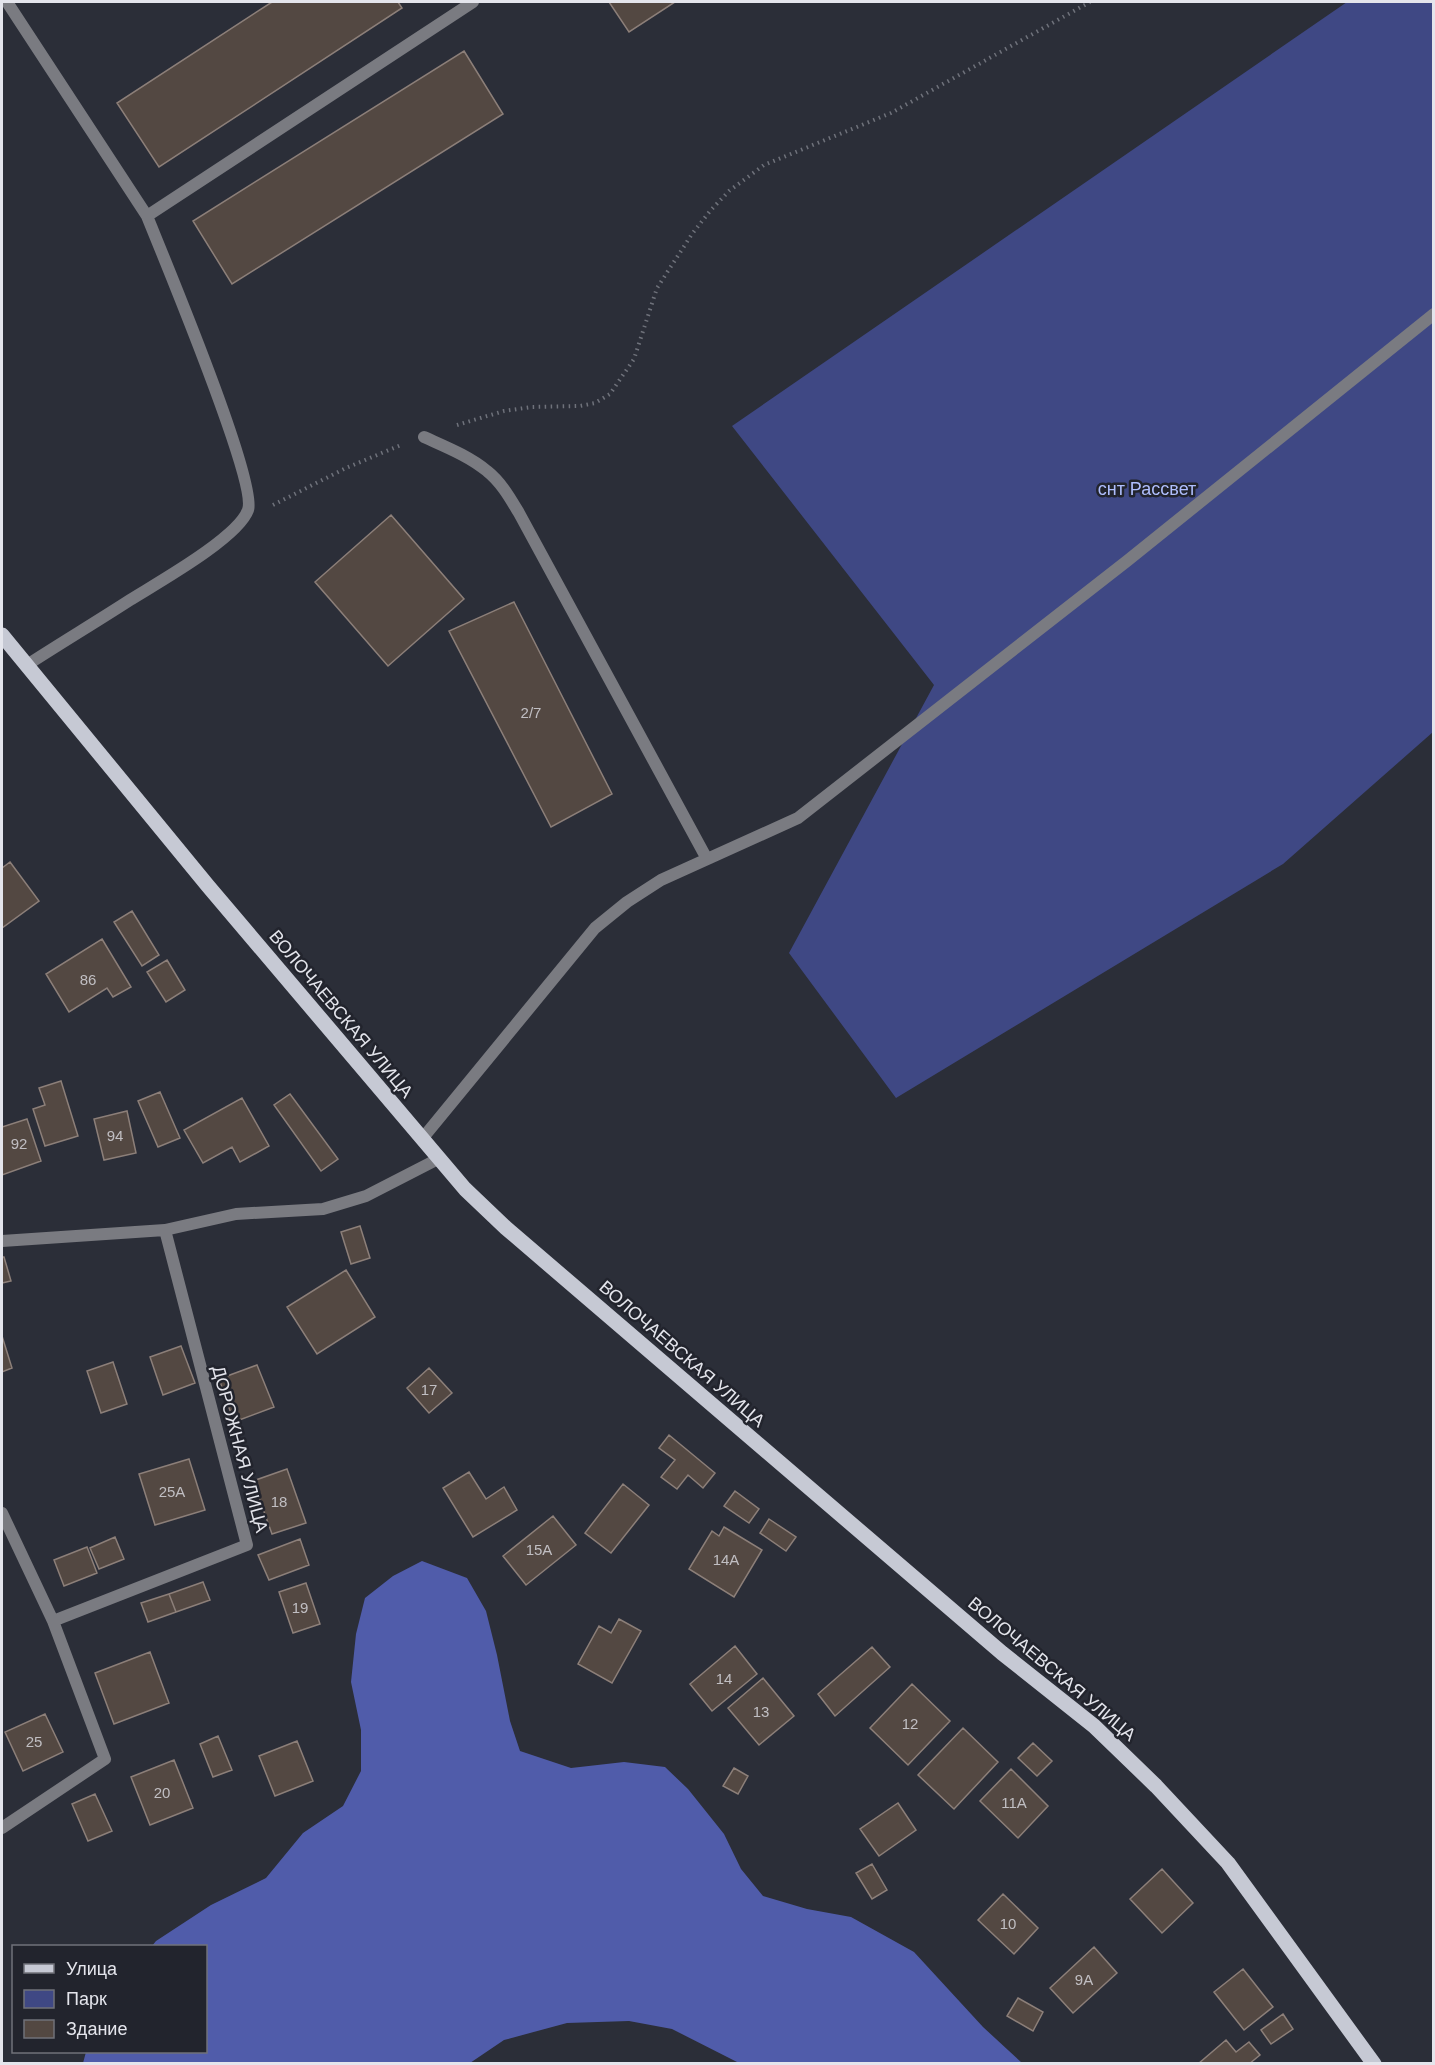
<svg xmlns="http://www.w3.org/2000/svg" width="1435" height="2065" font-family="Helvetica,sans-serif">
<rect width="100%" height="100%" fill="#2b2e38"/>
<!-- green -->
<path fill="#3f4884" d="M1347 2H1433V732L1283 864 896 1098 789 953 934 685 732 426Z"/>
<!-- forest -->
<path fill="#505caa" d="M422 1561 467 1578 486 1611 497 1655 510 1721 520 1751 571 1768 624 1762 665 1767 688 1789 724 1834 741 1869 763 1896 807 1909 851 1917 914 1952 983 2027 1022 2063H739L672 2029 629 2021 567 2023 504 2040 470 2063H83L86 2052H206V1946H152L156 1941 211 1905 266 1878 303 1833 343 1806 361 1771V1730L351 1682 356 1634 365 1598 393 1576Z"/>
<!-- building -->
<path fill="#534842" stroke="#8c7f79" stroke-width="1.5" d="M272 2H398L402 8 159 167 117 103Z
M609 2H675L629 32Z
M464 51 503 114 232 284 193 221Z
M391 515 464 599 388 666 315 582Z
M514 602 612 794 551 827 449 631Z
M10 862 39 901 2 928V868Z
M132 911 159 955 142 966 114 922Z
M102 939 131 987 113 997 107 988 69 1012 46 974Z
M167 960 185 990 166 1002 147 972Z
M61 1081 78 1136 45 1146 33 1109 45 1105 39 1088Z
M160 1092 180 1138 158 1147 138 1101Z
M290 1094 338 1159 321 1171 274 1105Z
M242 1098 269 1146 240 1162 232 1147 203 1163 184 1130Z
M127 1111 136 1153 104 1160 94 1119Z
M27 1119 41 1161 2 1175V1127Z
M360 1226 370 1258 351 1264 341 1232Z
M2 1257H4L11 1281 2 1283Z
M346 1270 375 1317 317 1354 287 1307Z
M2 1336 12 1368 2 1372Z
M181 1346 195 1383 163 1395 150 1357Z
M113 1362 127 1404 101 1413 87 1371Z
M257 1365 274 1407 234 1422 219 1379Z
M429 1368 452 1393 429 1413 407 1388Z
M669 1435 715 1473 703 1488 688 1475 677 1489 661 1477 675 1460 659 1448Z
M189 1459 205 1510 155 1525 139 1474Z
M287 1469 306 1523 272 1534 253 1481Z
M469 1472 486 1499 504 1487 517 1510 473 1537 443 1488Z
M623 1484 649 1505 611 1553 585 1533Z
M735 1491 759 1509 749 1523 724 1506Z
M553 1516 576 1545 526 1585 503 1556Z
M769 1519 796 1537 786 1551 760 1533Z
M724 1527 762 1550 734 1597 689 1569 712 1531 719 1536Z
M115 1537 124 1559 99 1569 90 1548Z
M300 1539 309 1565 269 1580 258 1555Z
M87 1547 97 1573 64 1586 54 1560Z
M203 1582 210 1600 176 1612 169 1594Z
M306 1583 320 1624 293 1633 279 1592Z
M169 1594 176 1612 148 1622 141 1603Z
M619 1619 641 1631 612 1683 578 1664 599 1626 611 1633Z
M735 1646 757 1674 712 1711 690 1684Z
M872 1647 890 1667 835 1716 818 1694Z
M150 1652 169 1703 114 1724 95 1673Z
M763 1678 794 1716 759 1745 728 1708Z
M912 1684 950 1721 908 1765 870 1728Z
M45 1714 63 1752 23 1771 5 1732Z
M963 1728 998 1762 954 1809 918 1775Z
M218 1736 232 1770 213 1777 200 1744Z
M297 1741 313 1781 275 1796 259 1756Z
M1033 1743 1052 1761 1037 1776 1018 1758Z
M174 1760 193 1808 150 1825 131 1777Z
M734 1768 748 1776 738 1794 723 1786Z
M1011 1769 1048 1806 1018 1838 980 1801Z
M95 1794 112 1831 88 1841 72 1804Z
M898 1803 916 1830 879 1856 860 1829Z
M872 1864 887 1890 872 1899 856 1873Z
M1162 1869 1193 1903 1162 1933 1130 1899Z
M1003 1894 1038 1928 1014 1954 978 1920Z
M1094 1947 1117 1973 1073 2013 1050 1988Z
M1243 1969 1273 2007 1244 2030 1214 1992Z
M1018 1998 1043 2012 1033 2031 1007 2016Z
M1283 2014 1293 2029 1271 2044 1261 2030Z
M1226 2040 1236 2052 1249 2042 1260 2055 1249 2064H1198Z"/>
<g fill="none" stroke-linecap="round" stroke-linejoin="round">
<!-- path -->
<path stroke="#6f727b" stroke-width="4" stroke-dasharray="1.5 4.5" stroke-linecap="butt" d="M457 425 504 411 532 407 580 406 595 403 610 394 634 359 657 288 692 234 710 211 729 191 764 165 891 113 1090 2
M273 505 346 468 401 445"/>
<!-- lane -->
<path stroke="#7a7b81" stroke-width="12" d="M7 2 147 216
M424 437C446 447 469 456 487 471 501 482 510 498 519 513L707 859
M27 665C61 643 96 622 130 600 157 583 238 538 248 510 258 483 163 256 147 216L473 2
M422 1139 595 928 627 902 661 880 798 818 1127 561 1434 314"/>
<!-- street -->
<path stroke="#7a7b81" stroke-width="12" d="M2 1241 165 1230 236 1214 323 1209 366 1196 438 1159
M2 1513 53 1621 105 1759 2 1828
M53 1621 247 1545 165 1230"/>
<!-- primary -->
<path stroke="#c6c9d4" stroke-width="15" d="M2 635 208 886 465 1189 506 1228 1002 1653 1094 1726 1156 1786 1228 1863 1374 2064"/>
</g>
<g text-anchor="middle" stroke-width="5" stroke-linejoin="round" paint-order="stroke">
<!-- number labels -->
<g font-size="15" fill="#c0bec2">
<text x="531" y="718">2/7</text>
<text x="88" y="985">86</text>
<text x="115" y="1141">94</text>
<text x="19" y="1149">92</text>
<text x="429" y="1395">17</text>
<text x="172" y="1497">25А</text>
<text x="279" y="1507">18</text>
<text x="539" y="1555">15А</text>
<text x="726" y="1565">14А</text>
<text x="300" y="1613">19</text>
<text x="724" y="1684">14</text>
<text x="761" y="1717">13</text>
<text x="910" y="1729">12</text>
<text x="34" y="1747">25</text>
<text x="162" y="1798">20</text>
<text x="1014" y="1808">11А</text>
<text x="1008" y="1929">10</text>
<text x="1084" y="1985">9А</text>
</g>
<!-- park labels -->
<g font-size="18" fill="#afbefd" stroke="#22242d">
<text x="1147" y="495">снт Рассвет</text>
</g>
<!-- street labels -->
<g font-size="18" fill="#e4e5ec" stroke="#22242d">
<text transform="translate(341 1014) rotate(50)" y="6">ВОЛОЧАЕВСКАЯ УЛИЦА</text>
<text transform="translate(682 1354) rotate(41)" y="6">ВОЛОЧАЕВСКАЯ УЛИЦА</text>
<text transform="translate(240 1449) rotate(75)" y="6">ДОРОЖНАЯ УЛИЦА</text>
<text transform="translate(1052 1669) rotate(40)" y="6">ВОЛОЧАЕВСКАЯ УЛИЦА</text>
</g>
</g>
<!-- border -->
<rect width="1435" height="2065" fill="none" stroke="#e4e5ec" stroke-width="6"/>
<!-- legend -->
<rect x="12" y="1945" width="195" height="108" fill="#22242d" stroke="#707179" stroke-width="1.5"/>
<rect x="24" y="1964" width="30" height="9" fill="#c6c9d4" stroke="#707179" stroke-width="1.5"/>
<text x="66" y="1975" font-size="18" fill="#e4e5ec">Улица</text>
<rect x="24" y="1990" width="30" height="18" fill="#3f4884" stroke="#707179" stroke-width="1.5"/>
<text x="66" y="2005" font-size="18" fill="#e4e5ec">Парк</text>
<rect x="24" y="2020" width="30" height="18" fill="#534842" stroke="#707179" stroke-width="1.5"/>
<text x="66" y="2035" font-size="18" fill="#e4e5ec">Здание</text>
</svg>
